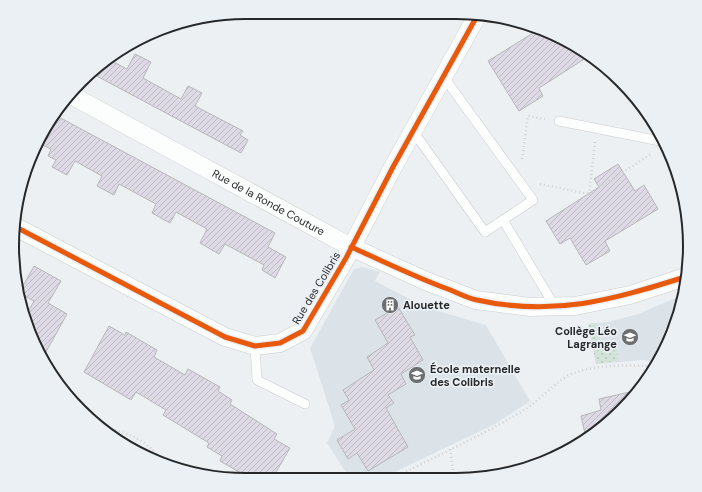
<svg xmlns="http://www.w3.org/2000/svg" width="702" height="492" font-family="'DM Sans',sans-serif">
<defs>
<pattern id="grass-dots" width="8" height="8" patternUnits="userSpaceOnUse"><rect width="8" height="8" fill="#d3e3d9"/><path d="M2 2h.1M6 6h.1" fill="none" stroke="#b5c3ba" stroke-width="1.8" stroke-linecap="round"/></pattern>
<pattern id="building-hatch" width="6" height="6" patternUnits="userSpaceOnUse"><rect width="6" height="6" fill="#dddae5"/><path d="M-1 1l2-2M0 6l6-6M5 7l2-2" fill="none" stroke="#bebbc4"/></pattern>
</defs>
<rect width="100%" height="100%" fill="#edf0f3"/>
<!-- built -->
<path fill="#dbe3e9" d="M362 267 380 272 375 281 425 307 486 325 530 401 495 424 380 479H350L327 443 335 426 310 348 354 269Z
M680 296 666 349 656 363 644 360 596 364 588 324 608 322 638 314Z"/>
<!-- grass -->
<path fill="url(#grass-dots)" d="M597 323 601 346 604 348 616 346 619 361 596 364 588 324Z"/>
<!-- building -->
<path fill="url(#building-hatch)" stroke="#b6b7b9" d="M538 30 573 43 589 56 539 88 543 96 519 111 488 61Z
M135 54 151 62 143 78 181 99 188 86 202 93 195 106 243 131 240 135 248 140 241 153 91 73 108 59 127 69Z
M55 115 275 233 268 247 286 257 275 278 262 270 264 265 225 244 219 254 200 243 207 229 176 212 170 223 152 213 156 204 119 184 114 195 97 186 102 176 75 161 67 175 52 167 56 160 48 156 51 149 38 143Z
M618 164 635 191 644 185 658 209 605 241 610 251 586 265 570 238 560 244 546 221 599 187 594 179Z
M34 266 61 281 48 303 67 314 42 359 36 350 25 317 34 301 19 293Z
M398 307 415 335 410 337 423 360 401 374 406 384 388 395 394 403 386 408 408 447 368 471 357 453 348 459 337 440 355 429 341 405 349 400 343 390 374 370 367 357 388 343 375 320Z
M109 326 125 335 126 332 157 350 154 357 185 375 188 369 220 387 218 391 232 400 230 404 277 434 274 439 290 448 272 479H265L255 473 251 479 220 461 222 456 207 447 209 443 163 415 166 410 136 392 131 400 84 372Z
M634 391 610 422 586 438 581 416 601 410 599 399Z"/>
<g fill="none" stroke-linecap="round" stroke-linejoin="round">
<defs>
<path id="service" d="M559 121 660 141
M413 131 485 232 533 200 443 76
M503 220 555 307
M255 346 257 380 305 404"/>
<g id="minor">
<path id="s1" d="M69 94 351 247 426 281 476 300 530 307 575 306 630 295 685 277"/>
<path d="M14 226 225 337 255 346 280 343 303 331 346 258 393 167 477 16"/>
</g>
</defs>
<!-- service casing -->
<use href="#service" stroke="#caccce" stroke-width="10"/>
<!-- minor casing -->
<use href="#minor" stroke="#caccce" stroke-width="19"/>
<!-- path -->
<path stroke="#cfd0d2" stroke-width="2.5" stroke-dasharray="1 3" stroke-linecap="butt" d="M595 142 589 194 651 154
M522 159 528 116 545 119
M540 184 589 194
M107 428C134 435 145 440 163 461
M450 449 454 478
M148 457 153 450
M392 479C436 456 481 436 524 410 538 402 557 381 569 375 596 364 625 365 653 366"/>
<!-- service -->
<use href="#service" stroke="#fcfdfd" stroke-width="9"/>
<!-- minor -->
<use href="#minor" stroke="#fcfdfd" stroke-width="18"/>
<defs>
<path id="cycleway" d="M14 226 225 337 255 346 280 343 303 331 346 258 393 167 477 16
M351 247C383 261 415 277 448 289 458 293 467 298 477 300 554 317 612 300 685 277"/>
</defs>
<!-- cycleway casing -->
<use href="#cycleway" stroke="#ebf0f5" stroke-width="8"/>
<!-- cycleway -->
<use href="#cycleway" stroke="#e8590c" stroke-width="5"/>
</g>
<!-- icons -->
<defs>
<symbol id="building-disc" viewBox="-11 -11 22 22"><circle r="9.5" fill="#6c6e70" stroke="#ebf0f5"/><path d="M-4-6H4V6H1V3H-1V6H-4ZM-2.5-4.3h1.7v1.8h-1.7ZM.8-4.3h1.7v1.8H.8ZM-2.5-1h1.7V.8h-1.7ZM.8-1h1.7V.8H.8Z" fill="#fff"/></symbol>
<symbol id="school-disc" viewBox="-11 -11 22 22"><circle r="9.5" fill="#6c6e70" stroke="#ebf0f5"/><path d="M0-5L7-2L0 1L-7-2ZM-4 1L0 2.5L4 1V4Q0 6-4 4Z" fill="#fff"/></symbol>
</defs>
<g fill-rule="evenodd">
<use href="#building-disc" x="380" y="295" width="20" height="20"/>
<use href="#school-disc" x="620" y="327" width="20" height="20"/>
<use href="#school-disc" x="407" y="365" width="20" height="20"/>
</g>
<g text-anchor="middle" stroke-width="3.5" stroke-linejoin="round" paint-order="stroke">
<!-- street labels -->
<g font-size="11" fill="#262829" stroke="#ebf0f5">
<text dy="4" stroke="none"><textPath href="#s1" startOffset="227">Rue de la Ronde Couture</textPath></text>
<text transform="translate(316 288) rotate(-59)" y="4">Rue des Colibris</text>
</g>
<!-- poi labels -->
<g font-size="11" font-weight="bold" fill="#262829" stroke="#ebf0f5" text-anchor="start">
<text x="403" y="309">Alouette</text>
<text x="617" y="335" text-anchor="end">Collège Léo<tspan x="617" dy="13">Lagrange</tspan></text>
<text x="430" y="373">École maternelle<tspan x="430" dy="13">des Colibris</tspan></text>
</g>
</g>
<!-- crop -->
<path d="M0 0H702V492H0ZM246 19H456A227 227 0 0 1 683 246V246A227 227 0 0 1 456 473H246A227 227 0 0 1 19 246V246A227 227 0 0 1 246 19Z" fill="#ebf0f5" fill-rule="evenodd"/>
<path fill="none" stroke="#262829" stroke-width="2" d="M246 19H456A227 227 0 0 1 683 246V246A227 227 0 0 1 456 473H246A227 227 0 0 1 19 246V246A227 227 0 0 1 246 19Z"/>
</svg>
